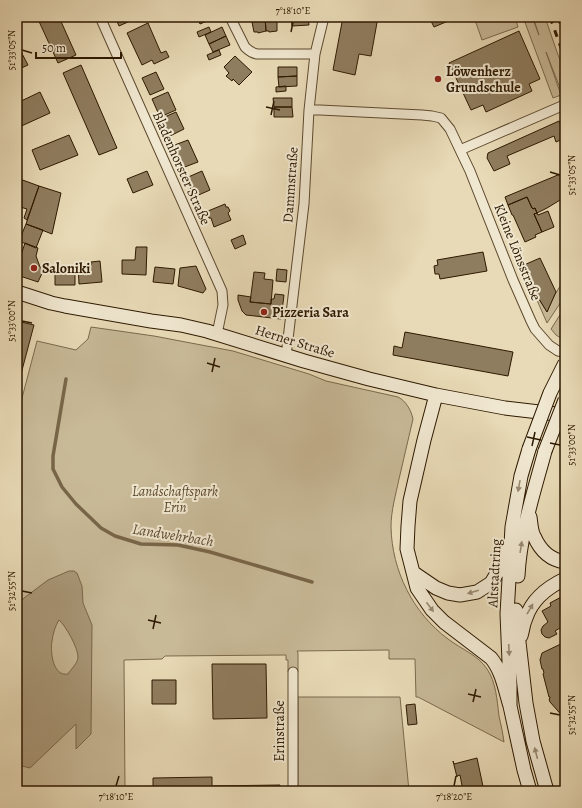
<svg xmlns="http://www.w3.org/2000/svg" width="582" height="808" font-family="Alegreya,serif">
<rect width="100%" height="100%" fill="#e8dab6"/>
<filter id="stains"><feTurbulence type="fractalNoise" baseFrequency=".005" numOctaves="4"/><feColorMatrix values="0 0 0 0 .2 0 0 0 0 .09 0 0 0 0 .02 0 0 0 .5 -.17"/></filter>
<radialGradient id="worn" r=".72"><stop offset=".6" stop-color="#630" stop-opacity="0"/><stop offset="1" stop-color="#630" stop-opacity=".3"/></radialGradient>
<!-- green -->
<path fill="#c8b997" stroke="#7b694c" d="M474 17H515L518 27 482 40Z
M523 17H532L539 35 533 17H545L558 55 565 70V101L546 52 561 95 553 98Z
M524 265 534 291 547 312 555 294 565 279V296L547 323 522 266Z
M565 307V337L564 340 556 335 551 329Z
M91 327 154 336 233 351 309 374 326 381 398 397C406 401 411 410 413 419 408 439 404 459 399 479 396 494 391 510 391 527 392 571 413 613 448 639 461 649 478 655 487 669 496 682 497 700 499 716 501 725 503 734 504 742L418 697H416L415 659H389V650L297 651 298 653V672H288V660H286V655L165 656 162 659 124 660 125 791H17V417L37 341 76 350 88 339Z
M298 697H400L409 791H298Z"/>
<!-- water -->
<path fill="#a99878" stroke="#786548" fill-rule="evenodd" d="M69 571H74L77 573 82 586 83 603 92 625 91 734 76 749V724L30 768 22 766 17 762V605L24 598 48 580ZM59 620C66 626 78 648 78 657 78 663 71 669 68 674 53 677 50 652 52 641 53 634 55 626 59 620Z"/>
<g fill="none" stroke-linecap="round" stroke-linejoin="round">
<!-- stream -->
<path stroke="#786548" stroke-width="3.5" d="M66 379 53 456V469L62 487 76 504 101 528 115 536 141 544 178 545 210 552 312 582"/>
</g>
<!-- building -->
<path fill="#8f7d5f" stroke="#2e1900" d="M37 17H59L76 55 58 63Z
M115 17H139L119 26Z
M197 17H216L200 24Z
M253 17H265L266 31 258 33V32H254L252 22Z
M265 17H277V31L269 32V31H266Z
M291 17H308L309 25 292 26Z
M343 17H378L371 56 359 54 355 75 333 70Z
M429 17H452L453 19 434 27Z
M148 23 161 53 166 51 169 57 154 64 152 60 142 65 127 33Z
M209 27 211 32 199 37 197 32Z
M222 27 226 36 209 44 205 35Z
M519 31 540 79 529 84 532 91 486 112 483 105 471 110 449 63Z
M226 36 230 45 213 52 209 44Z
M18 46 28 65 17 70V47Z
M219 50 221 55 209 60 207 55Z
M235 56 252 72 239 85 233 79 232 81 226 76 229 73 224 67Z
M81 65 117 148 99 155 63 73Z
M278 67H297V76L278 77Z
M156 72 164 89 150 95 142 78Z
M297 76V86L279 87 278 77Z
M286 86V91L276 92V87Z
M40 92 50 113 17 128V103Z
M168 92 176 110 160 117 152 99Z
M273 98H292V107H274Z
M274 107H292L293 117H274Z
M176 112 184 129 168 137 160 119Z
M559 121 565 134V138L556 142 554 136 507 156 510 164 494 171 487 158 488 153Z
M69 135 78 155 40 170 32 150Z
M188 140 198 162 182 168 172 146Z
M147 171 153 185 133 193 127 179Z
M202 171 210 190 194 197 186 178Z
M565 172V197L547 208 537 213 535 208 533 209 532 208 527 197 508 205 505 197Z
M17 178 39 186 27 220 24 218 27 209 17 206Z
M39 186 61 193 52 234 26 224Z
M527 197 532 208 533 209 535 208 537 213 534 214 542 232 535 235 536 237 525 242 513 215H512L508 205Z
M225 204 226 207H228L230 211 228 213 231 220 214 227 211 218H209L207 214 208 213V211Z
M548 211 554 227 542 232 534 214 537 213 538 215Z
M26 224 43 230 36 248 19 241Z
M243 235 246 244 235 249 231 240Z
M25 243 38 248 36 256 40 267 44 269 38 282 17 275V257L20 258Z
M136 247H147L146 275 122 274V260H135Z
M483 252 487 271 440 279 439 274H435L434 266 438 265 437 260Z
M540 258 556 292 547 312 534 291 524 265Z
M100 261 102 282 79 284 78 265 92 264 91 262Z
M196 266 206 289 203 293 178 286 180 268Z
M155 267 175 269 173 284 153 282Z
M55 269H75V285H55Z
M277 269 287 270 286 282 276 281Z
M254 272 265 273 264 279 273 280 271 304 250 302Z
M275 294 284 295 281 319 246 315 242 311 238 300V295L251 297 250 302 271 304V299H274Z
M17 321 34 325 21 374 20 373 17 384Z
M405 332 513 352 508 376 393 355 394 346 402 348Z
M565 595V625L555 631 557 634 549 638 545 637 542 634 541 630 543 626 548 622 542 611 551 606 550 603Z
M565 642V719L550 702 549 699 550 698V697H549L543 674 544 673 543 669H542L540 660 542 653Z
M212 664H266L267 718 213 719Z
M152 680H176V704H152Z
M415 704 417 724 408 725 406 705Z
M477 758 484 791H463L460 775 457 776V777L453 761 454 764Z
M212 777V786L280 785V791H153V778Z"/>
<g fill="none" stroke-linecap="round" stroke-linejoin="round">
<defs>
<path id="street" d="M100 17 222 291 223 305 217 334
M230 17 245 47C249 51 252 53 257 54H315
M309 110H320L422 115 432 116 441 118 450 129 470 171 513 280 531 321 535 329 549 345 558 351 565 353
M460 150 564 105
M286 356 304 204 309 110 315 54 324 17
M293 672V791"/>
<path id="secondary" d="M17 292 51 303 65 306 151 321 181 325 207 331 304 361 369 379 436 395 505 408 565 415
M436 395 424 440 410 501 408 526 407 549 417 588 432 610 444 622 491 658C502 671 505 690 510 706
M529 449 521 476 512 527 507 614 510 685V706L524 770 530 791
M530 517C531 523 531 531 534 536 540 550 550 560 565 562
M414 573 436 588 448 593 460 595 477 592 491 583 500 568 505 548
M518 576C520 534 534 492 545 451
M516 610V624L519 642 526 703 533 741 547 791
M521 636C523 630 523 624 526 618 532 599 548 587 565 579"/>
</defs>
<!-- street casing -->
<use href="#street" stroke="#5c492e" stroke-width="11"/>
<!-- secondary casing -->
<use href="#secondary" stroke="#2e1900" stroke-width="15"/>
<!-- street -->
<use href="#street" stroke="#f0e7d0" stroke-width="9"/>
<!-- secondary -->
<use href="#secondary" stroke="#f0e7d0" stroke-width="13"/>
<!-- rail -->
<path stroke="#2e1900" stroke-width="3" stroke-dasharray="7 7" stroke-linecap="butt" d="M550 17 565 59
M558 17 565 36"/>
<defs>
<path id="secondary-bridge" d="M529 449 550 393 565 363
M545 451 565 400"/>
</defs>
<!-- secondary-bridge casing -->
<use href="#secondary-bridge" stroke="#2e1900" stroke-width="15" stroke-linecap="butt"/>
<!-- secondary-bridge -->
<use href="#secondary-bridge" stroke="#f0e7d0" stroke-width="13"/>
</g>
<!-- one-way arrows -->
<defs><path id="oneway-solid" d="M-6-.8H1V-3.2L6.5 0L1 3.2V.8H-6Z"/></defs>
<g fill="#998a72">
<use href="#oneway-solid" transform="translate(519 486) rotate(100)"/>
<use href="#oneway-solid" transform="translate(521 547) rotate(-81)"/>
<use href="#oneway-solid" transform="translate(473 592) rotate(164)"/>
<use href="#oneway-solid" transform="translate(430 607) rotate(53)"/>
<use href="#oneway-solid" transform="translate(530 609) rotate(-60)"/>
<use href="#oneway-solid" transform="translate(509 650) rotate(87)"/>
<use href="#oneway-solid" transform="translate(536 753) rotate(-104)"/>
</g>
<!-- ticks -->
<path fill="none" stroke="#2e1900" stroke-width="1.5" d="M291 32 293 22M22 50 32 53M266 107 280 110M271 115 274 101M550 172 560 175M22 321 32 323M207 363 220 367M212 372 215 358M527 437 541 440M550 443 560 445M532 446 535 432M22 591 32 593M148 620 161 623M153 629 156 615M468 694 481 697M473 702 476 689M550 713 560 715M116 786 119 776M454 786 456 776"/>
<!-- markers -->
<g fill="#8f2418" stroke="#f0e7d0" stroke-width="1.5">
<circle cx="438" cy="79" r="4"/>
<circle cx="34" cy="268" r="4"/>
<circle cx="264" cy="312" r="4"/>
</g>
<g text-anchor="middle" stroke-width="4" stroke-linejoin="round" paint-order="stroke">
<!-- poi labels -->
<g font-size="14" font-weight="bold" fill="#2e1900" stroke="#f0e7d0" text-anchor="start">
<text x="446" y="76">Löwenherz<tspan x="446" dy="16">Grundschule</tspan></text>
<text x="42" y="273">Saloniki</text>
<text x="272" y="317">Pizzeria Sara</text>
</g>
<!-- street labels -->
<g font-size="14" fill="#2e1900" stroke="#f0e7d0">
<text transform="translate(182 168) rotate(66)" y="5">Bladenhorster Straße</text>
<text transform="translate(290 185) rotate(-86)" y="5">Dammstraße</text>
<text transform="translate(518 252) rotate(68)" y="5">Kleine Lönsstraße</text>
<text transform="translate(295 341) rotate(17)" y="5">Herner Straße</text>
<text transform="translate(494 573) rotate(-87)" y="5">Altstadtring</text>
<text transform="translate(279 731) rotate(-90)" y="5">Erinstraße</text>
</g>
<!-- park labels -->
<g font-size="14" font-style="italic" fill="#5c492d" stroke="#f0e7d0">
<text x="175" y="496">Landschaftspark<tspan x="175" dy="16">Erin</tspan></text>
</g>
<!-- water labels -->
<g font-size="15" font-style="italic" fill="#5f4c30" stroke="#f0e7d0">
<text transform="translate(173 535) rotate(9)" y="5">Landwehrbach</text>
</g>
</g>
<!-- margin -->
<rect width="582" height="808" fill="none" stroke="#e8dab6" stroke-width="44"/>
<!-- scale -->
<path d="M36 52v6h85v-6" fill="none" stroke="#2e1900" stroke-width="2"/>
<text x="42" y="52" font-size="12" fill="#2e1900" stroke="#f0e7d0" stroke-width="3" paint-order="stroke">50 m</text>
<rect x="22" y="22" width="538" height="764" fill="none" stroke="#2e1900" stroke-width="1.5"/>
<g font-size="10" text-anchor="middle" fill="#2e1900">
<text x="293" y="14">7°18'10"E</text>
<text transform="translate(11 50) rotate(-90)" y="4">51°33'05"N</text>
<text transform="translate(571 175) rotate(-90)" y="4">51°33'05"N</text>
<text transform="translate(11 321) rotate(-90)" y="4">51°33'00"N</text>
<text transform="translate(571 445) rotate(-90)" y="4">51°33'00"N</text>
<text transform="translate(11 591) rotate(-90)" y="4">51°32'55"N</text>
<text transform="translate(571 715) rotate(-90)" y="4">51°32'55"N</text>
<text x="116" y="800">7°18'10"E</text>
<text x="454" y="800">7°18'20"E</text>
</g>
<rect width="100%" height="100%" filter="url(#stains)"/>
<rect width="100%" height="100%" fill="url(#worn)"/>
</svg>
